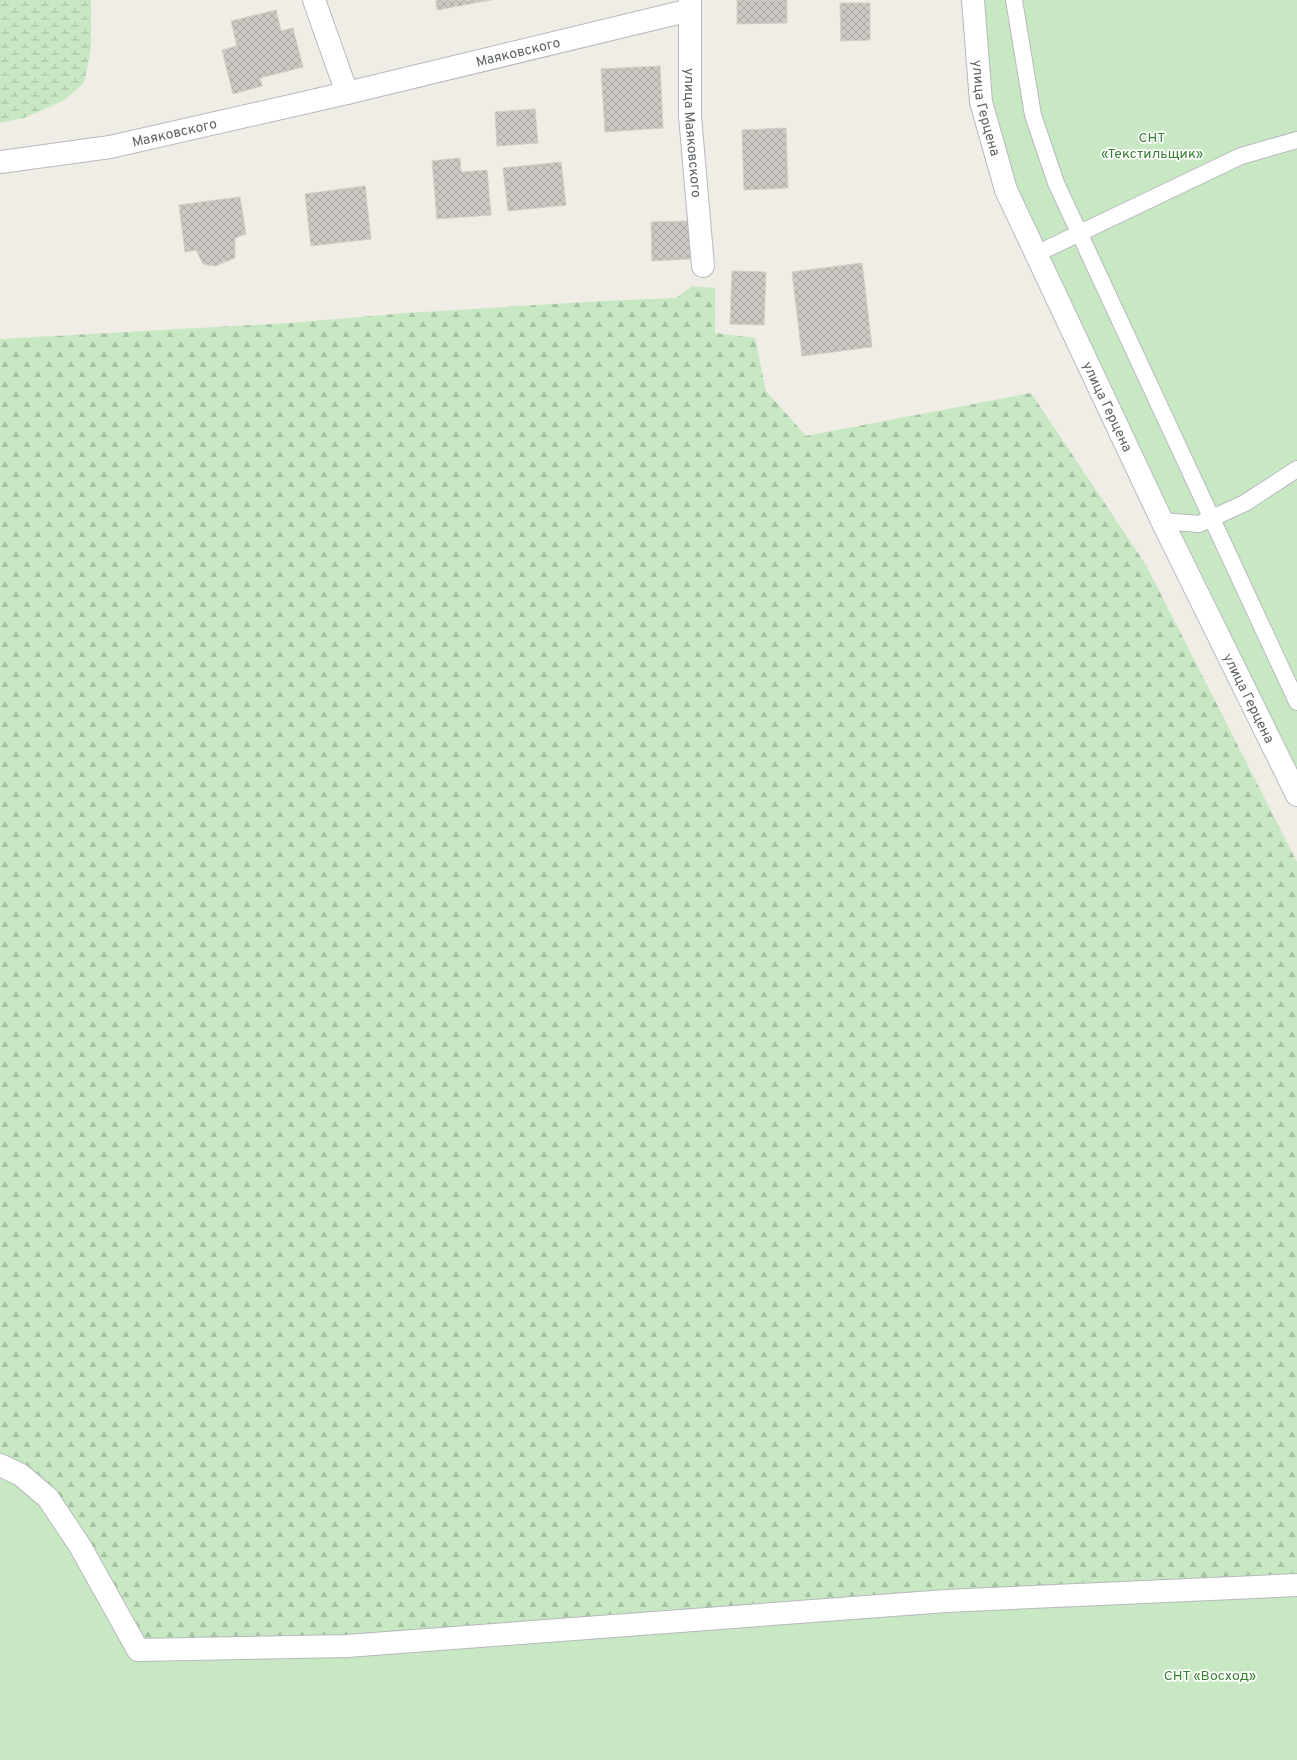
<svg xmlns="http://www.w3.org/2000/svg" width="1297" height="1760" font-family="Overpass,sans-serif">
<defs>
<pattern id="forest-firs" width="22" height="20" patternUnits="userSpaceOnUse"><rect width="22" height="20" fill="#c7e8c3"/><path d="M5 1l3.5 6h-7zM16 11l3.5 6h-7z" fill="#a5c0a2"/></pattern>
<pattern id="wetland-marsh" width="20" height="14" patternUnits="userSpaceOnUse"><rect width="20" height="14" fill="#c7e8c3"/><path d="M1 5h8M5 5V1M11 12h8M15 12V8" fill="none" stroke="#a5c0a2"/></pattern>
<pattern id="building-cross-hatch" width="8" height="8" patternUnits="userSpaceOnUse"><rect width="8" height="8" fill="#ccc8c3"/><path d="M0 0l8 8M0 8l8-8" fill="none" stroke="#a9a6a2"/></pattern>
</defs>
<rect width="100%" height="100%" fill="#f0ede6"/>
<!-- forest -->
<path fill="url(#forest-firs)" d="M692 286 715 288V333L755 338 766 391 806 436 1031 393 1146 565 1297 862V1585L138 1650 0 1465V339L289 323 407 313 602 301 676 298Z"/>
<!-- wetland -->
<path fill="url(#wetland-marsh)" d="M0 0H91V48L84 83 63 101 24 118 0 123Z"/>
<!-- garden -->
<path fill="#c7e8c3" d="M979 0H1297V777L1012 189 990 98Z
M0 1465 21 1475 138 1650 1297 1585V1760H0Z"/>
<!-- building -->
<path fill="url(#building-cross-hatch)" stroke="#d5cec4" d="M436 0H491L437 10Z
M737 0H787V23L737 24Z
M840 3H870V40L841 41Z
M276 10 281 31 293 28 303 67 260 78 262 86 233 94 222 50 237 46 231 21Z
M660 66 663 128 605 132 601 69Z
M535 109 538 143 497 146 495 112Z
M786 128 788 188 744 190 742 130Z
M460 158 461 172 487 170 491 215 437 219 432 161Z
M561 162 566 205 508 211 503 168Z
M365 186 371 239 311 246 305 194Z
M240 197 246 234 235 238V258L215 266 203 264 196 250 185 252 179 205Z
M689 221 690 259 652 261 651 222Z
M862 263 872 347 802 356 792 272Z
M732 271 766 272 764 325 730 324Z"/>
<g fill="none" stroke-linecap="round" stroke-linejoin="round">
<defs>
<path id="service" d="M1014 0 1033 115 1056 183 1297 702
M1036 254 1241 156 1297 140
M1162 521 1199 524 1245 503 1297 469"/>
<g id="minor">
<path d="M314 0 347 93"/>
<path id="s1" d="M690 0V116L703 266"/>
<path id="s2" d="M973 0 981 102 1006 190 1162 521 1297 795"/>
<path id="s3" d="M0 162 110 147 347 93 690 10"/>
<path d="M0 1465 21 1475 48 1498 80 1546 138 1650 347 1646 946 1601 1297 1585"/>
</g>
</defs>
<!-- service casing -->
<use href="#service" stroke="#b7b9bd" stroke-width="18"/>
<!-- minor casing -->
<use href="#minor" stroke="#b7b9bd" stroke-width="24"/>
<!-- service -->
<use href="#service" stroke="#fff" stroke-width="16"/>
<!-- minor -->
<use href="#minor" stroke="#fff" stroke-width="22"/>
</g>
<g text-anchor="middle" stroke-width="3.5" stroke-linejoin="round" paint-order="stroke">
<!-- street labels -->
<g font-size="14" fill="#5e6367" stroke="#fff">
<text dy="5" stroke="none"><textPath href="#s3" startOffset="530">Маяковского</textPath></text>
<text dy="5" stroke="none"><textPath href="#s2" startOffset="109">улица Герцена</textPath></text>
<text dy="5" stroke="none"><textPath href="#s3" startOffset="177">Маяковского</textPath></text>
<text dy="5" stroke="none"><textPath href="#s1" startOffset="133">улица Маяковского</textPath></text>
<text dy="5" stroke="none"><textPath href="#s2" startOffset="433">улица Герцена</textPath></text>
<text dy="5" stroke="none"><textPath href="#s2" startOffset="757">улица Герцена</textPath></text>
</g>
<!-- park labels -->
<g font-size="14" fill="#388133" stroke="#fff">
<text x="1152" y="142">СНТ<tspan x="1152" dy="16">«Текстильщик»</tspan></text>
<text x="1210" y="1680">СНТ «Восход»</text>
</g>
</g>
</svg>
